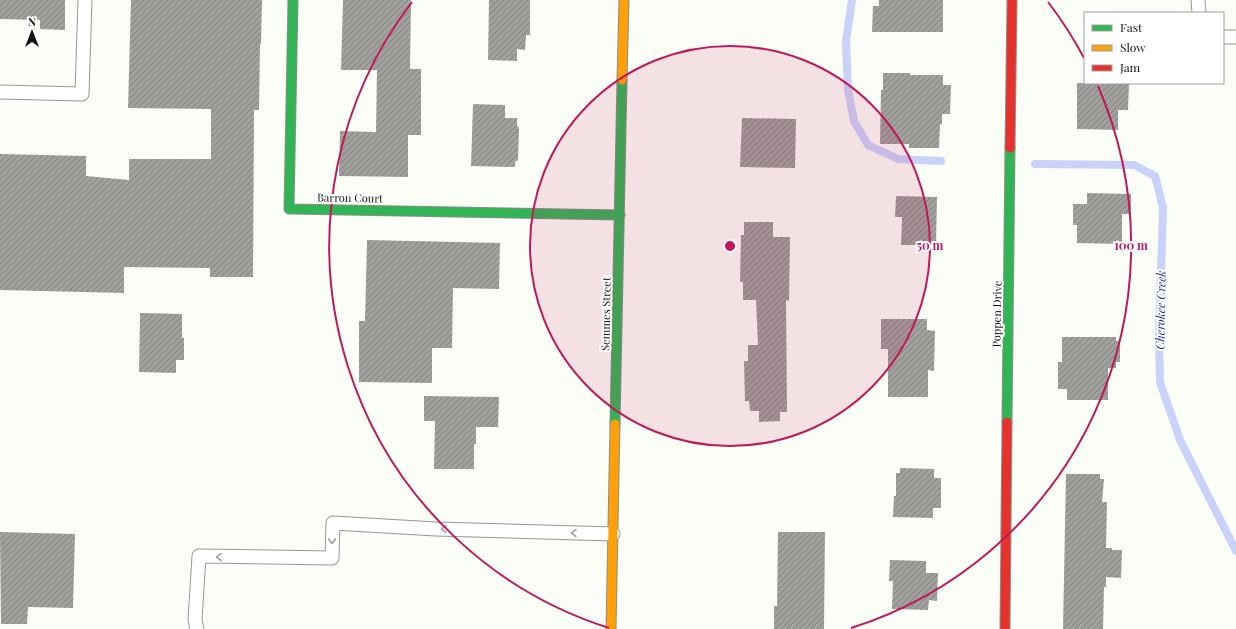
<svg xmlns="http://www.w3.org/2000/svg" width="1236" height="629" font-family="'Playfair Display',serif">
<defs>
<pattern id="building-hatch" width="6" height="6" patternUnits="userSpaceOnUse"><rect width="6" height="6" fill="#a0a19c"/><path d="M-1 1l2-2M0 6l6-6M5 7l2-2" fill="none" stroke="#81827e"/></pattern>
</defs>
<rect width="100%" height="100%" fill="#fbfdf7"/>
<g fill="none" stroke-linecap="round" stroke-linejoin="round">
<!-- stream -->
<path stroke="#c9d3fa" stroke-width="8" d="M852 0 846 41 848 90 854 121 868 145 898 159 941 161
M1035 164 1134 165 1155 176 1163 207 1159 338 1160 382 1180 440 1236 551"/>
</g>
<!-- building -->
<path fill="url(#building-hatch)" d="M0 0H65V30L40 29V20L0 19Z
M131 0H262L261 44H260L259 110H254L253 277H210V268L124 267V293L0 290V154L86 156V176L129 180V159H211V109L128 108Z
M343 0H411L410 69H421V135H408V177L339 176 340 131 376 132 377 70H341Z
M489 0H530V35H526L525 50 517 49V61L488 60Z
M879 0H943V32H872L873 6H879Z
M883 73H910V75H943V85H951L950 114H942V124H940L939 148H909V144H880L881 90H883Z
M1077 83H1129L1128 110H1118V130L1077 129Z
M473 104 505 105V118H517V126L519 128 518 160 515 162V167L471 166Z
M742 118 796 119 795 168 740 167Z
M1087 193 1131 194V214H1122V244L1077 243V225H1073V204H1087Z
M896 196 937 197 936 245H901L902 217H895Z
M744 222H773V237H790L789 301 786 300 787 412H780V421L759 422V411H750L749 401H745L744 361H748V345H758L756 300H743V282H740L741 235H744Z
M367 240 500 243 499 289 453 288 452 348H432V383L359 382V321H365Z
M140 313 182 314V338H184V360H176V373L139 372Z
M881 319H927V330L935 331 934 371 928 370V397H888V349H881Z
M1062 337H1116V341H1120V362H1116V368H1108V400H1067V389H1058V362H1062Z
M424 396 499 397 498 427H476V444H474V469H434L435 421H424Z
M900 468 934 469V478H941V508H933V518L893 517 894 496H896V473H900Z
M1066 474H1100V479H1104L1102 502H1107L1106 548H1112V550H1122L1121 578 1106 577V587H1104L1103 629H1063Z
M0 532 75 534 73 608 28 607 27 624H1Z
M778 532H825L824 629H774V606H777Z
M890 560 926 561V573H938L937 601 929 600 928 610 892 609 893 581H889Z"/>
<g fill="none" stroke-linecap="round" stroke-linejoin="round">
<defs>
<path id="lane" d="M1198 0 1199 13
M1223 37H1236
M0 92 82 94 85 0
M197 629 195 620 199 556 332 558 333 523 436 529 613 534"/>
<path id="fast" d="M293 0 289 209 620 215
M1007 422 1010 148
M615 424 622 80"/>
<path id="slow" d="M622 80 624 0
M611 629 615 424"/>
<path id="jam" d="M1010 148 1012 0
M1005 629 1007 422"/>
</defs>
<!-- lane casing -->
<use href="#lane" stroke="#969795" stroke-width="15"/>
<!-- fast casing -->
<use href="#fast" stroke="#8d8e8b" stroke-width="11"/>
<!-- slow casing -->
<use href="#slow" stroke="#8d8e8b" stroke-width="11"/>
<!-- jam casing -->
<use href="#jam" stroke="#8d8e8b" stroke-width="11"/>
<!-- lane -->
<use href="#lane" stroke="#fefffe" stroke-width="13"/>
<!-- fast -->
<use href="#fast" stroke="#30b455" stroke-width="9"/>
<!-- slow -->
<use href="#slow" stroke="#ff9f0a" stroke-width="9"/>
<!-- jam -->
<use href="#jam" stroke="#e5322d" stroke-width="9"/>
</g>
<!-- one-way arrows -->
<defs><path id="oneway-chevron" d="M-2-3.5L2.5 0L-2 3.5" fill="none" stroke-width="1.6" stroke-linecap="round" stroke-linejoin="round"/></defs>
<g stroke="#9fa09f">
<use href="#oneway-chevron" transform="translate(444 529) rotate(-179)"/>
<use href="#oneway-chevron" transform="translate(574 533) rotate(-179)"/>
<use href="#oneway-chevron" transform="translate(332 541) rotate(92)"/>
<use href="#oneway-chevron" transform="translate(219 557) rotate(-179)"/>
</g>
<!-- distance rings -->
<circle cx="730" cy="246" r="200" fill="#c2185b" fill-opacity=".12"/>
<g fill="none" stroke="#c2185b" stroke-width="2">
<circle cx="730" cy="246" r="200"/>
<path d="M609 628A401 401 0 0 1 412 2M1048 2A401 401 0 0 1 1084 58M1098 86A401 401 0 0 1 851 628"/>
</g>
<g text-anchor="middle" stroke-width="4" stroke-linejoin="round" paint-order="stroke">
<!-- street labels -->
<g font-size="11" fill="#111" stroke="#fff">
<text transform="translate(350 198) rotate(1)" y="4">Barron Court</text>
<text transform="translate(606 314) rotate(-89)" y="4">Semmes Street</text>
<text transform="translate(997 314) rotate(-89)" y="4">Poppen Drive</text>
</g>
<!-- water labels -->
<g font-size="12" font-style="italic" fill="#0b1fb1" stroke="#fff">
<text transform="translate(1161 310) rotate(-89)" y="4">Cherokee Creek</text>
</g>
</g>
<circle cx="730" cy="246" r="6" fill="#c2185b" stroke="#fff" stroke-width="2"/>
<g font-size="12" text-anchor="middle" font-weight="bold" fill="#c2185b" stroke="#fff" stroke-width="4" stroke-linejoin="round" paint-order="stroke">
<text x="930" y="250">50 m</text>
<text x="1131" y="250">100 m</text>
</g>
<!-- legend -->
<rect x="1084" y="12" width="140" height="72" fill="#ffffff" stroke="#a0a0a0"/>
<rect x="1092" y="25" width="20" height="6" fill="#30b455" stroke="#a0a0a0"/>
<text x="1120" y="32" font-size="12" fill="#111111">Fast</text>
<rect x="1092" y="45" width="20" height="6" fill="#ff9f0a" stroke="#a0a0a0"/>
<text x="1120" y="52" font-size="12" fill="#111111">Slow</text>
<rect x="1092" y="65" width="20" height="6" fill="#e5322d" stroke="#a0a0a0"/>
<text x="1120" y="72" font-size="12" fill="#111111">Jam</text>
<!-- north arrow -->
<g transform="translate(32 32)" stroke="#ffffff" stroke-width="3" paint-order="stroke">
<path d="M0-3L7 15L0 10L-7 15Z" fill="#111111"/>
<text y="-6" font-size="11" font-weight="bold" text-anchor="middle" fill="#111111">N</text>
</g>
</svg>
